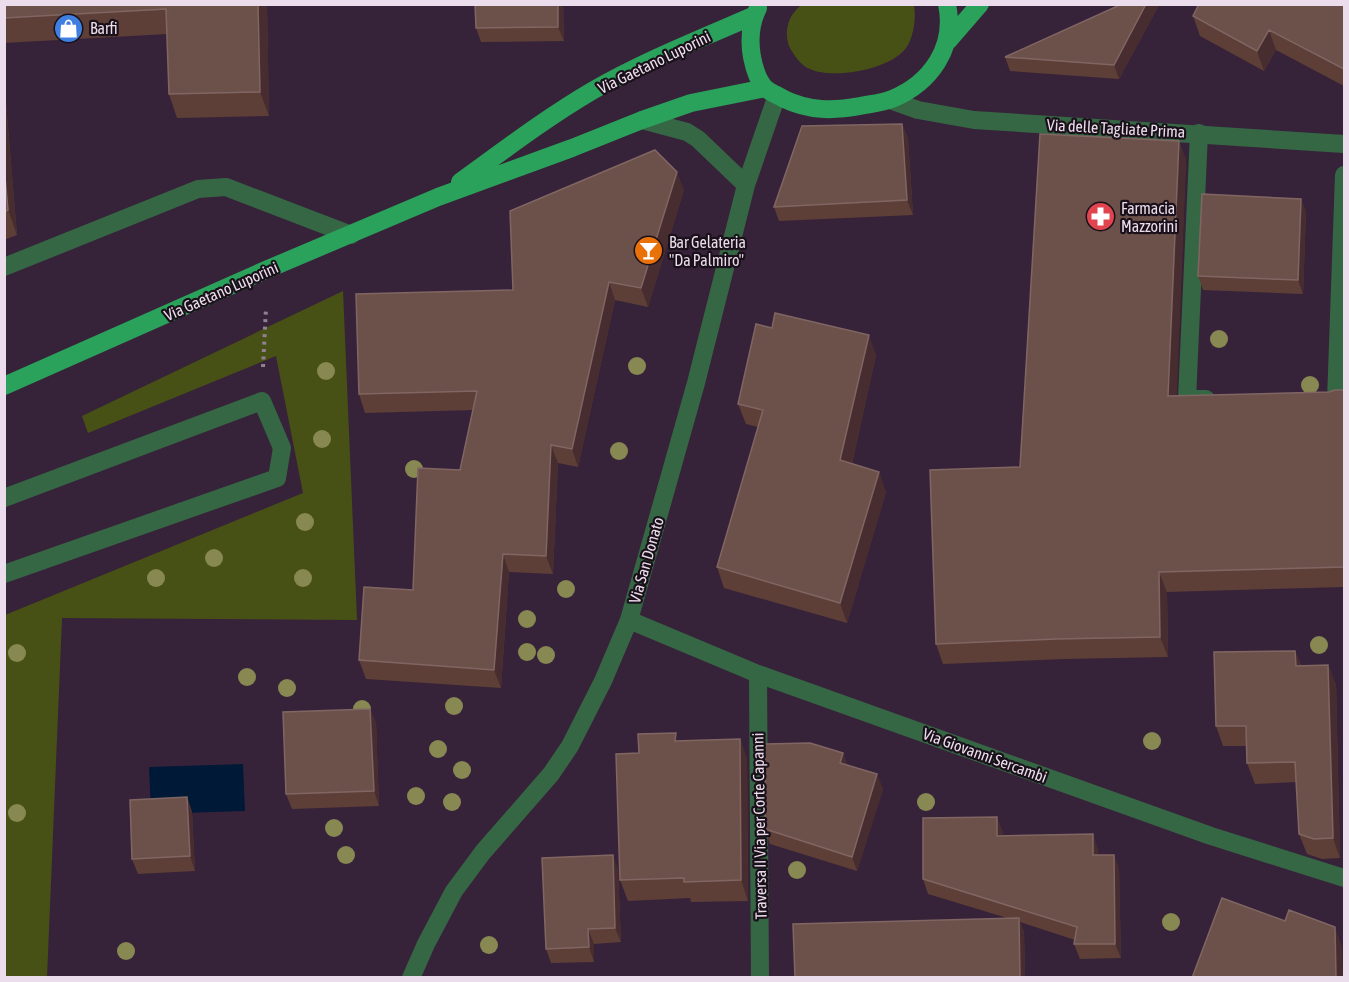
<svg xmlns="http://www.w3.org/2000/svg" width="1349" height="982" font-family="'Asap Condensed',sans-serif">
<rect width="100%" height="100%" fill="#372339"/>
<!-- green -->
<path fill="#485115" d="M914 5C916 17 914 34 908 45 895 69 834 80 810 69 801 66 793 54 789 46 786 37 786 28 790 19 792 14 797 9 801 5Z
M343 291 357 620 62 618 47 977H5V615L303 493 276 356 88 433 82 416Z"/>
<!-- water -->
<path fill="#001937" d="M243 764 245 811 151 814 149 767Z"/>
<g fill="none" stroke-linecap="round" stroke-linejoin="round">
<!-- path -->
<path stroke="#918092" stroke-width="4" stroke-dasharray="3 4.5" stroke-linecap="butt" d="M263 367 266 308"/>
<!-- lane -->
<path stroke="#366745" stroke-width="18" d="M1199 133 1187 399H1206
M4 267 198 189 226 187 351 235
M1323 401H1336L1344 175
M4 498 262 401 282 448 277 478 4 574"/>
<!-- street -->
<path stroke="#366745" stroke-width="18" d="M890 100 918 110 974 120 1344 144
M642 120 687 132 698 139 746 185
M629 620 758 674 1211 836 1344 878
M758 674 760 978
M411 978 426 944 454 891 483 852 551 774 570 746 603 681 629 620 696 383 746 185 777 95"/>
<!-- primary -->
<path stroke="#2ba25b" stroke-width="18" d="M758 8C750 24 749 40 752 57 754 67 757 79 764 87 769 92 777 95 784 99 809 111 833 111 860 106 870 104 882 103 892 99 931 83 956 47 947 4
M948 41 980 4
M460 182C503 151 546 118 592 91 644 61 700 39 755 15
M4 386 268 269 438 197 572 148 642 120 691 103 765 88"/>
</g>
<!-- trees -->
<g fill="#878852">
<circle cx="1219" cy="339" r="9"/>
<circle cx="637" cy="366" r="9"/>
<circle cx="326" cy="371" r="9"/>
<circle cx="1310" cy="385" r="9"/>
<circle cx="322" cy="439" r="9"/>
<circle cx="619" cy="451" r="9"/>
<circle cx="414" cy="469" r="9"/>
<circle cx="305" cy="522" r="9"/>
<circle cx="214" cy="558" r="9"/>
<circle cx="156" cy="578" r="9"/>
<circle cx="303" cy="578" r="9"/>
<circle cx="566" cy="589" r="9"/>
<circle cx="527" cy="619" r="9"/>
<circle cx="1319" cy="645" r="9"/>
<circle cx="527" cy="652" r="9"/>
<circle cx="17" cy="653" r="9"/>
<circle cx="546" cy="655" r="9"/>
<circle cx="247" cy="677" r="9"/>
<circle cx="287" cy="688" r="9"/>
<circle cx="454" cy="706" r="9"/>
<circle cx="362" cy="709" r="9"/>
<circle cx="1152" cy="741" r="9"/>
<circle cx="438" cy="749" r="9"/>
<circle cx="462" cy="770" r="9"/>
<circle cx="416" cy="796" r="9"/>
<circle cx="452" cy="802" r="9"/>
<circle cx="926" cy="802" r="9"/>
<circle cx="17" cy="813" r="9"/>
<circle cx="334" cy="828" r="9"/>
<circle cx="346" cy="855" r="9"/>
<circle cx="797" cy="870" r="9"/>
<circle cx="1171" cy="922" r="9"/>
<circle cx="489" cy="945" r="9"/>
<circle cx="126" cy="951" r="9"/>
</g>
<!-- wall -->
<path fill="#5d3f37" d="M4 4H267L269 116 177 118 169 94 167 34 4 43Z
M475 4H563L564 41 481 42 476 28Z
M1344 4V86L1276 50 1264 71 1200 36 1193 16Z
M1159 5 1119 79 1010 71 1005 57Z
M4 79 17 235 4 240Z
M902 124 908 138 913 215 779 221 774 207Z
M1179 141 1186 161 1176 396 1329 392 1344 390V587L1167 592 1168 657 1064 659 943 664 936 644 1020 467Z
M684 190 648 307 615 300 578 467 558 463 553 574 509 572 501 688 366 679 359 660 413 590 460 470 473 410 365 413 359 394 513 290Z
M1301 199 1306 213 1303 294 1203 290 1198 276Z
M876 355 852 464 886 492 847 623 724 588 717 567 758 427 746 424 738 404Z
M1295 651 1301 665H1328L1336 685 1340 858 1322 859 1307 854 1299 834 1296 782 1255 784 1247 763V746H1223L1216 726Z
M370 709 376 723 379 806 292 809 286 794Z
M740 739 747 759 748 901 691 902 690 898 628 901 620 880 679 741Z
M843 753 847 765 883 789 857 871 770 844 765 829Z
M187 797 192 812 195 871 138 874 132 859Z
M1003 832V836L1098 849V855H1114L1119 869 1121 958 1080 959 1074 944 1075 940 1020 922 1024 932 1025 978H795L1007 918 928 894 923 879Z
M618 869 621 942 594 944V962L551 963 546 949Z"/>
<!-- shaded-wall -->
<path fill="#472d2f" d="M258 4H267L269 116 260 92Z
M558 4H563L564 41 558 27Z
M1146 4 1159 5 1119 79 1114 65Z
M1269 30 1276 50 1264 71 1257 51Z
M4 79 17 235 8 210 4 166Z
M902 124 908 138 913 215 907 200Z
M1179 141 1186 161 1176 416 1168 396Z
M677 172 684 190 648 307 641 288Z
M1301 199 1306 213 1303 294 1298 280Z
M609 282 615 300 578 467 572 449Z
M869 335 876 355 848 481 840 460Z
M551 445 558 463 553 574 546 556Z
M879 472 886 492 847 623 840 603Z
M503 554 509 572 501 688 494 670Z
M1159 572 1167 592 1168 657 1160 637Z
M1295 651 1303 671 1296 666Z
M1328 665 1336 685 1340 858 1333 838Z
M370 709 376 723 379 806 374 791Z
M740 739 747 759 748 901 741 880Z
M843 753 848 768 840 763Z
M877 774 883 789 857 871 852 857Z
M187 797 192 812 195 871 190 856Z
M997 817 1003 832V850L997 836Z
M1093 834 1098 849 1099 870 1093 855Z
M613 855 618 869 621 942 615 928Z
M1114 855 1119 869 1121 958 1115 944Z
M1019 918 1024 932 1025 978H1020Z
M1335 927 1342 947 1343 978H1336Z
M588 929 594 944V962L589 947Z"/>
<!-- building -->
<path fill="#6c504a" stroke="#806663" stroke-width="1.5" d="M4 4H258L260 92 169 94 166 9 4 18Z
M475 4H558V27L476 28Z
M1122 4H1146L1114 65 1005 57Z
M1199 4H1344V69L1269 30 1257 51 1193 16Z
M902 124 907 200 774 207 802 126Z
M1040 134 1179 141 1168 396 1329 392 1335 390H1344V567L1159 572 1160 637 1056 639 936 644 930 470 1020 467Z
M655 150 677 172 641 288 609 282 572 449 551 445 546 556 503 554 494 670 359 660 364 587 413 590 418 468 460 470 477 391 359 394 356 294 513 290 510 211Z
M4 166 8 210 4 212Z
M1202 194 1301 199 1298 280 1198 276Z
M775 313 869 335 840 460 879 472 840 603 717 567 763 410 738 404 756 324 772 328Z
M1295 651 1296 666 1328 665 1333 838 1314 839 1299 834 1295 762 1247 763 1246 726H1216L1214 652Z
M370 709 374 791 286 794 283 712Z
M676 733 675 741 740 739 741 880 684 882V878L620 880 616 754 639 753 638 734Z
M810 743 843 753 840 763 877 774 852 857 765 829V744Z
M187 797 190 856 132 859 130 800Z
M997 817V836L1093 834V855H1114L1115 944H1074L1077 927 923 879V818Z
M613 855 615 928 588 929 589 947 546 949 542 858Z
M1222 898 1285 921 1289 910 1335 927 1336 978H1192Z
M1019 918 1020 978H795L793 924Z"/>
<!-- icons -->
<defs>
<symbol id="shop-disc" viewBox="-11 -11 22 22"><circle r="9.5" fill="#3f7fe0" stroke="#19101a"/><path d="M-5-2.5h2.3a2.7 3.5 0 0 1 5.4 0H5L5.5 6h-11ZM-1.5-2.5h3a1.5 2.3 0 0 0-3 0Z" fill="#fff"/></symbol>
<symbol id="pharmacy-disc" viewBox="-11 -11 22 22"><circle r="9.5" fill="#e0444e" stroke="#19101a"/><path d="M-2-6h4v4h4v4h-4v4h-4v-4h-4v-4h4Z" fill="#fff"/></symbol>
<symbol id="bar-disc" viewBox="-11 -11 22 22"><circle r="9.5" fill="#e8710a" stroke="#19101a"/><path d="M-6-5H6L.8 .8V4.5H3.5V6h-7V4.5H-.8V.8Z" fill="#fff"/></symbol>
</defs>
<g fill-rule="evenodd">
<use href="#shop-disc" x="52" y="12" width="33" height="33"/>
<use href="#pharmacy-disc" x="1084" y="200" width="33" height="33"/>
<use href="#bar-disc" x="632" y="234" width="33" height="33"/>
</g>
<g text-anchor="middle" stroke-width="4.5" stroke-linejoin="round" paint-order="stroke">
<!-- poi labels -->
<g font-size="16" fill="#ebddeb" stroke="#19101a" text-anchor="start">
<text x="90" y="34">Barfi</text>
<text x="1121" y="214">Farmacia<tspan x="1121" dy="18">Mazzorini</tspan></text>
<text x="669" y="248">Bar Gelateria<tspan x="669" dy="18">"Da Palmiro"</tspan></text>
</g>
<!-- street labels -->
<g font-size="16" fill="#ebddeb" stroke="#19101a">
<text transform="translate(654 62) rotate(-26)" y="6">Via Gaetano Luporini</text>
<text transform="translate(1116 128) rotate(3)" y="6">Via delle Tagliate Prima</text>
<text transform="translate(221 291) rotate(-24)" y="6">Via Gaetano Luporini</text>
<text transform="translate(646 560) rotate(-74)" y="6">Via San Donato</text>
<text transform="translate(985 755) rotate(20)" y="6">Via Giovanni Sercambi</text>
<text transform="translate(759 826) rotate(-91)" y="6">Traversa II Via per Corte Capanni</text>
</g>
</g>
<!-- border -->
<rect width="1349" height="982" fill="none" stroke="#ebddeb" stroke-width="12"/>
</svg>
